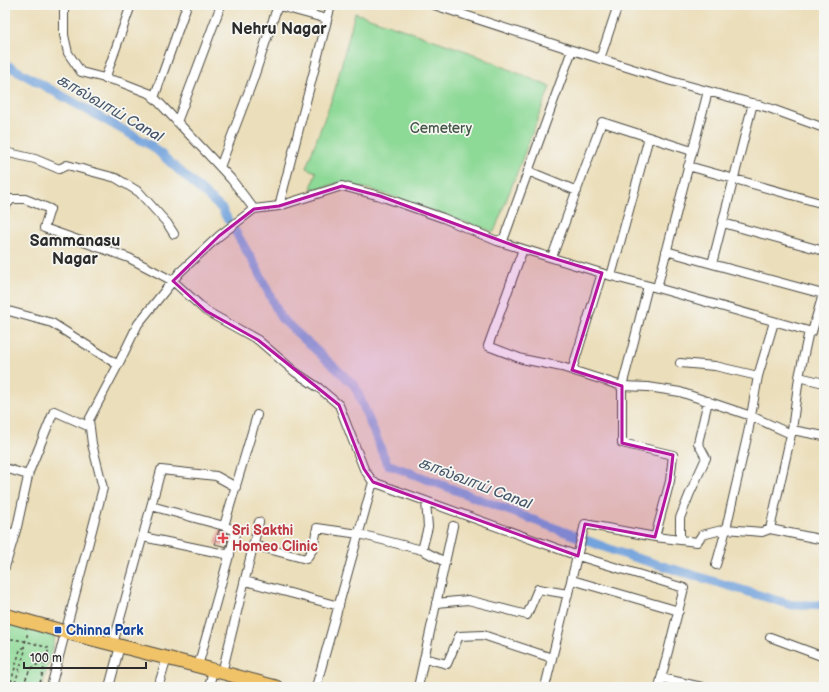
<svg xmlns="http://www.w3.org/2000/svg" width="829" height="692" font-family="'Balsamiq Sans','Noto Sans Tamil',sans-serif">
<rect width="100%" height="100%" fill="#f6f6f2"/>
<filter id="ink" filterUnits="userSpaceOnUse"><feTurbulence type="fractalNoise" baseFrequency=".025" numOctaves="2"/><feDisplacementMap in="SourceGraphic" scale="8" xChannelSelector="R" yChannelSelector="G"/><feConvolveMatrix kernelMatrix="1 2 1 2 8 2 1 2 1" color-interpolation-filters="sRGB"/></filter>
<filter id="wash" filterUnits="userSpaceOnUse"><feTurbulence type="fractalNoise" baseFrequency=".012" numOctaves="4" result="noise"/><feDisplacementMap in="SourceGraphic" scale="16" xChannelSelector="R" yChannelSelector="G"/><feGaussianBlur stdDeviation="0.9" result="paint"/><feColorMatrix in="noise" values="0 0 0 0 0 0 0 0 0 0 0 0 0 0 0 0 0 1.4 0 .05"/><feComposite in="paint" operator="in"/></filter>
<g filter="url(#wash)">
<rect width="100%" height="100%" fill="#ebdeba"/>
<!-- green -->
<path fill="#8dd996" stroke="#5c8260" d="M355 13 469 52 550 87 494 232 373 190 340 183 324 187 311 189 316 172 306 168 334 93Z
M5 622 55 637 42 687H5Z"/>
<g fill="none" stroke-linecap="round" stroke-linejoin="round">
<!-- canal -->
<path stroke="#73a3dc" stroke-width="9" d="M5 64 152 146 222 209 228 220
M235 231 256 267 281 318 355 386 387 464 620 553 792 605H824"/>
</g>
<g id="blocks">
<!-- building -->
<path fill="#e1918b" d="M219 530 229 534 226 547 215 544Z"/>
</g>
</g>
<g filter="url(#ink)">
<use href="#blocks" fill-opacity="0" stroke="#484640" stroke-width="1"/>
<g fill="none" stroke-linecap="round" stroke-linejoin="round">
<defs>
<path id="minor" d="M65 5 64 9V35L68 53 81 72 120 82 151 94 220 167 231 179 254 209
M276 5 327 19
M434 5 572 50
M600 59 618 5
M105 79 131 5
M154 98 187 5
M177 122 221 5
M5 152 35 159 59 169 67 165 116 178 139 192 167 223 174 234
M688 166 824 204
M220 167 253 80 278 5
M528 171 577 191
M5 206 12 199H25L50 209 44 228 129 258 173 281 206 311 258 340 295 372 319 388 339 405 364 469 373 482 578 556 684 588 659 687
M279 206 331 5
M254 209 279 206 342 186 380 196 443 218 497 241 504 238 572 50 671 81 769 108 824 128
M723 223 824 251
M497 241 611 276 657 288 708 91
M523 249 488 346 522 359 562 367 622 386 633 345 648 286
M666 251 712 264 753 103
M552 257 602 122 692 151
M611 276 649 137
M657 288 812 332 823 294 712 264
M5 310 52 323 118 365
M809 331 799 377 792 430 770 529 824 540
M680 363 715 366 758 376
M572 370 602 273
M799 377 824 383
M792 430 824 436
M5 468 28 475
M426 501 428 527 422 550 445 562
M151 506 224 526
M770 529 762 532 726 529 702 535 697 542 655 537 670 481 673 455 622 443V386L648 387 680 392 751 416 791 434
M5 531 15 534
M143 537 230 555
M680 540V518L690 493 706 458 698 443 708 401
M253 545 306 559 313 549 317 528 359 534 422 550
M716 565 725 533 748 433 758 376 774 322
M5 567 17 527 29 472 54 411 90 427
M572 580 679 611
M245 581 339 606
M436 603 468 600 527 615 538 589 568 594
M770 637 824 657
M113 644 161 470 216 476 236 487
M424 658 447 664 459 636 483 635 552 658
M198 666 236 531 224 526 257 415
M222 673 259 522
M661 678 702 687
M51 687 103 488 92 444 89 420 118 365 138 324 180 272 219 236 254 209
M109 687 120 646
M158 687 167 658
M209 687 213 670
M316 687 373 482
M418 687 453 526
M545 687 585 524 655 537"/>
<path id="primary" d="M5 615 65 632 198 666 276 687"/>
</defs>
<!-- minor casing -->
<use href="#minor" stroke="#484640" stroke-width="10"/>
<!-- primary casing -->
<use href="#primary" stroke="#484640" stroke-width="15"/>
<!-- path -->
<path stroke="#484640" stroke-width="1.5" stroke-dasharray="3 3" stroke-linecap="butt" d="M5 638 25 641 49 648 39 687
M5 678 6 682 9 684
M11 682 20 650 24 647
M15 683 25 651 24 647 28 632
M15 685C30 682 24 675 33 667 36 665 41 663 45 662
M9 687V684L12 682 15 684V687"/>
<!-- minor -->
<use href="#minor" stroke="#fff" stroke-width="8"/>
<!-- primary -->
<use href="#primary" stroke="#f1c369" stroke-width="13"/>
</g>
</g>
<!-- marked area -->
<path fill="#b5179e" fill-opacity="0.2" stroke="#b5179e" stroke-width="3" stroke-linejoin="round" d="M342 186 380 196 523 249 602 273 572 370 622 386V443L673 455 670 481 655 537 585 524 578 556 373 482 364 469 339 405 258 340 206 311 173 281 219 236 254 209 279 206Z"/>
<!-- markers -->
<path fill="#e0444e" stroke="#f6f6f2" stroke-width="1.5" d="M221 532h4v4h4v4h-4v4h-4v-4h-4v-4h4z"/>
<rect fill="#1a4fb4" stroke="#f6f6f2" stroke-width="1.5" x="54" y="626" width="8" height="8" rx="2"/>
<g text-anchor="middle" stroke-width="3.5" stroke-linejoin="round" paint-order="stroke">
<!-- park labels -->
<g font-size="14" fill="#445646" stroke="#f6f6f2">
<text x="441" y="133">Cemetery</text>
</g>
<!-- health labels -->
<g font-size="14" font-weight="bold" fill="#be3a42" stroke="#f6f6f2" text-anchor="start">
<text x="232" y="535">Sri Sakthi<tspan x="232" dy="16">Homeo Clinic</tspan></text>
</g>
<!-- transit labels -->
<g font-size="14" font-weight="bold" fill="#164399" stroke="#f6f6f2" text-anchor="start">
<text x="66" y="635">Chinna Park</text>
</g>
<!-- water labels -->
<g font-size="15" font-style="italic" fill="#445569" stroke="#f6f6f2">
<text transform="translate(110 108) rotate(30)" y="5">கால்வாய் Canal</text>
<text transform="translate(475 483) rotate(21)" y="5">கால்வாய் Canal</text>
</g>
<!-- quarter labels -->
<g font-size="16" font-weight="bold" fill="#2b2b2b" stroke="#f6f6f2">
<text x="279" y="34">Nehru Nagar</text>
<text x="75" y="246">Sammanasu<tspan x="75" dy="18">Nagar</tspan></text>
</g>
</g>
<!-- margin -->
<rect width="829" height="692" fill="none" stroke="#f6f6f2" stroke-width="20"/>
<!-- scale -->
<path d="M24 662v6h122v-6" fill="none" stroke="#2b2b2b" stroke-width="2"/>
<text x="30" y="662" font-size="12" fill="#2b2b2b" stroke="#f6f6f2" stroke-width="3" paint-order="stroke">100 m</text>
</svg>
